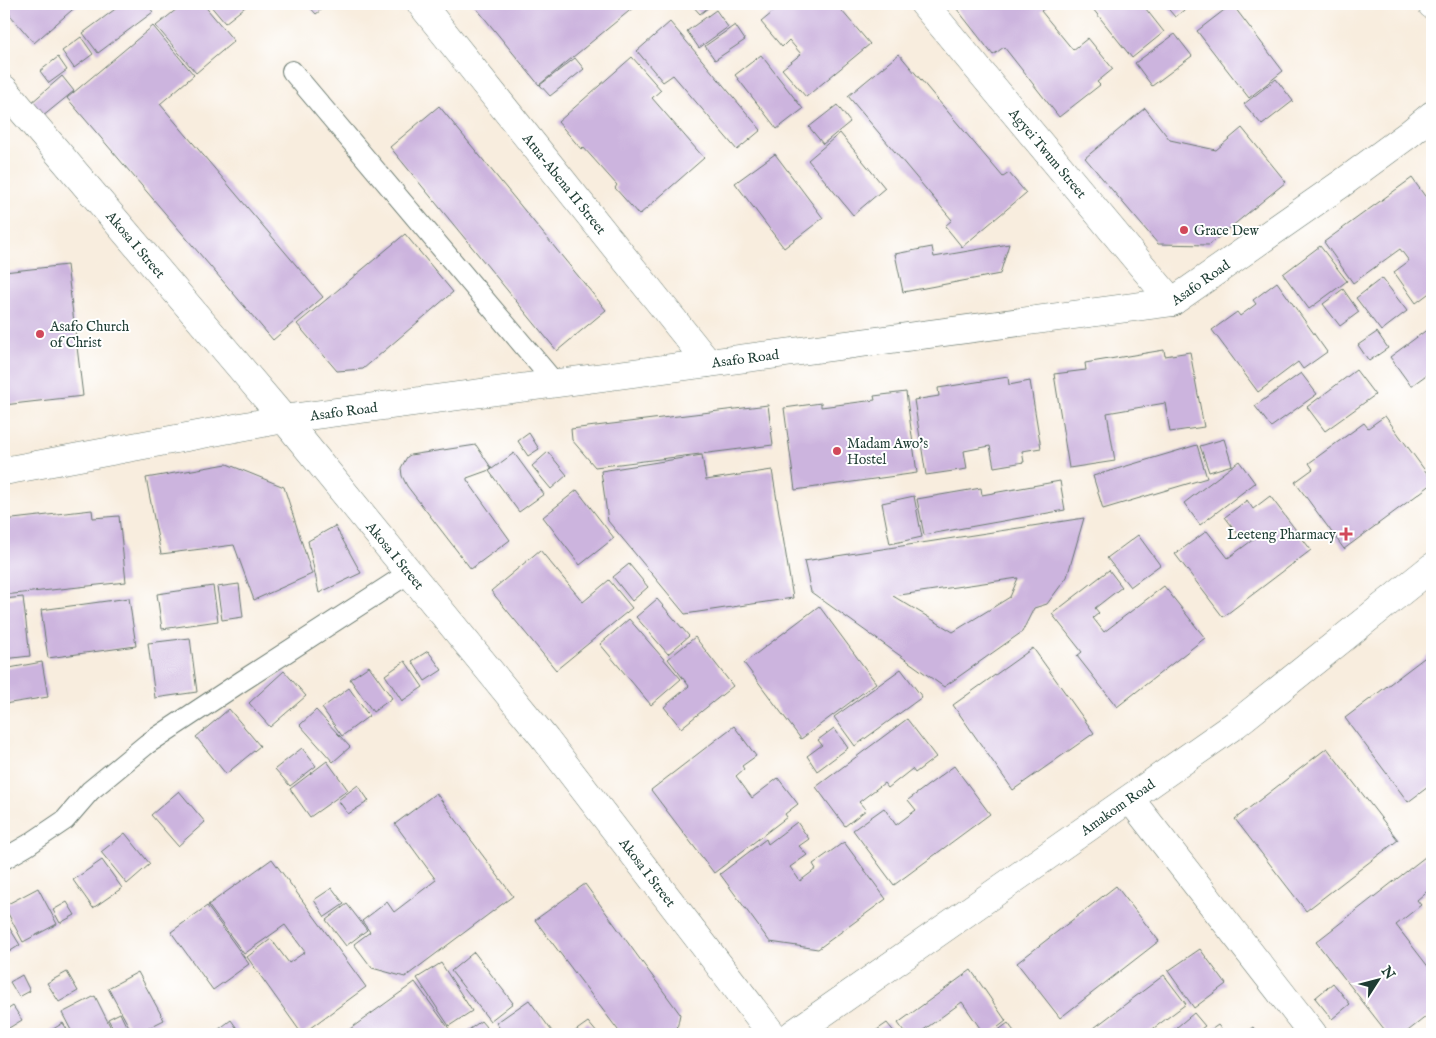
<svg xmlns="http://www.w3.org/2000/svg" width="1436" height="1038" font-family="'IM FELL English',serif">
<rect width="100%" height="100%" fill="#fff"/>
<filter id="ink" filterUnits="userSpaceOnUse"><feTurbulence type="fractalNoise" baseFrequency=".02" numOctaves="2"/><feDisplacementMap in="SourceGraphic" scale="10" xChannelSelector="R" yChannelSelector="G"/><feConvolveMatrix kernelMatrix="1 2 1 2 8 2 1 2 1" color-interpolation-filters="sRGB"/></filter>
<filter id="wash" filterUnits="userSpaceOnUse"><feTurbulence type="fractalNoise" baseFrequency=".0096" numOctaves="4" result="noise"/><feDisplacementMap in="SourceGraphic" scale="20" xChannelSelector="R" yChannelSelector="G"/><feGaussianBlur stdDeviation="1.12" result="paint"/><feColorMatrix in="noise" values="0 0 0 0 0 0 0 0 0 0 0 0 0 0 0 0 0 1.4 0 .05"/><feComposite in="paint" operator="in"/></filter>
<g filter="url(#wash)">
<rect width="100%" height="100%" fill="#f8edde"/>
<g id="blocks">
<!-- building -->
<path fill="#ccb4de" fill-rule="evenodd" d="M4 4H79L34 43 4 8Z
M122 4H147L153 12 98 53 83 33Z
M183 4H203L234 41 196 73 156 26Z
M209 4H249L225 23Z
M307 4H329L316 14Z
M473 4H632L634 7 539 85Z
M691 4H713L700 14Z
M783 4H836L870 44 806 97 782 69 801 54 789 40 782 47 761 22Z
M953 4H1050L1041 11 1073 50 1088 38 1113 69 1097 82 1100 85 1059 117 1004 47 993 55Z
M1089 4H1142L1164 32 1132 58Z
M1164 4H1192L1175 17Z
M1232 4 1283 71 1249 98 1197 31Z
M716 10 728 27 699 48 687 31Z
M670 22 761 130 737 150 673 75 663 82 637 51Z
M735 25 745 40 715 60 705 46Z
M153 26 194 75 160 104 323 297 273 340 67 98Z
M1175 34 1192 56 1152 86 1135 63Z
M81 37 93 54 74 68 62 51Z
M899 54 1003 177 1009 173 1026 193 962 247 945 226 952 220 848 96Z
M761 55 803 109 777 129 735 75Z
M58 57 67 70 49 83 40 71Z
M632 57 661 90 652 98 704 158 639 215 615 188 617 185 583 147 581 149 558 122Z
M575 58 584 69 550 96 540 85Z
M62 76 74 91 42 117 31 103Z
M1276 79 1293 101 1262 125 1244 104Z
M837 105 850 122 823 144 809 127Z
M439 106 606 310 557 351 390 147Z
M1145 108 1170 140 1216 150 1242 128 1286 182 1209 245 1158 244 1085 158Z
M840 133 885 188 853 215 808 160Z
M775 154 823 218 784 248 735 183Z
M1412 178 1432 206V291L1416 303 1394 272 1409 261 1400 249 1353 283 1324 242Z
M405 234 453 292 363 369 337 371 297 324Z
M1009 244 1000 274 903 292 895 254 932 247 934 257Z
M1320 246 1347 281 1309 309 1283 274Z
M67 265 83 396 4 405V272Z
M1382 278 1407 311 1381 331 1356 298Z
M1277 282 1327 352 1303 369 1298 362 1258 392 1212 330 1237 312 1240 316 1256 304 1253 300Z
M1343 289 1359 312 1340 326 1323 304Z
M1432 326V371L1411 386 1390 357Z
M1377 332 1388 348 1369 361 1358 345Z
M1164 350 1165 356 1190 352 1204 427 1170 432 1165 403 1107 413 1115 461 1069 468 1054 374 1086 370 1085 363Z
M1356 370 1375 395 1325 431 1307 407Z
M1301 373 1317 394 1271 427 1255 406Z
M1008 377 1009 385 1030 381 1041 448 1022 451 1024 462 994 467 990 446 964 451 967 469 926 475 914 400 939 396 938 388Z
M906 392 917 473 795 490 784 408 821 403V407L875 400 874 396Z
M768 405 773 445 595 467 572 440 571 429Z
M1385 416 1432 480V484L1344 549 1295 482 1313 469 1309 463 1364 423 1368 428Z
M529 433 539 449 528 456 518 441Z
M1224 439 1232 465 1209 472 1200 446Z
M476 445 492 469 514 453 544 494 519 512 489 471 492 469 467 478V480L510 540 471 569 407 486 402 476 401 468 407 457 410 455Z
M1197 445 1207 478 1103 509 1093 476Z
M548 452 567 475 551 489 532 466Z
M702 455 706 480 772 470 793 598 685 614 608 521 601 471Z
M1239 461 1255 483 1200 525 1184 503Z
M227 464 284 487 312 574 254 600 234 545 161 554 146 478Z
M1060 481 1065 510 924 535 917 499 981 488 982 495Z
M577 490 614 538 580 565 543 517Z
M914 496 922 537 890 544 882 503Z
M1270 496 1311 550 1223 617 1175 554 1207 531 1228 558 1254 539 1249 532 1241 538 1225 517 1247 500 1253 509Z
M92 510 93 518 119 516 126 582 4 595V520Z
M1084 518 1067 577 1047 604 1034 608 1022 632 944 687 811 592 804 561ZM1018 578 1010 597 953 632 893 596Z
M335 526 361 573 319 593 308 541Z
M1138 535 1160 565 1130 587 1107 558Z
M540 550 583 602 609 580 632 608 556 670 491 591Z
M629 564 648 587 632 601 613 577Z
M1109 570 1122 587 1095 608 1099 613 1093 618 1104 632 1164 586 1205 638 1117 707 1077 656 1082 652 1052 614Z
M239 584 243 617 222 620 217 587Z
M213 586 218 621 162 629 157 594Z
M23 597 30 656 4 659V599Z
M129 598 136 646 48 658 41 610Z
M657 599 689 636 668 654 636 617Z
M819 606 876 683 801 739 744 663Z
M629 619 681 679 651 705 600 644Z
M695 637 733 686 681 728 664 707 689 686 668 659Z
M190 638 197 692 155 698 148 643Z
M1033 648 1094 733 1013 790 953 705Z
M428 651 442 670 425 681 412 661Z
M1432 652V784L1408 802 1345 718Z
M405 661 423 687 402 701 385 675Z
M42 662 48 697 4 704V669Z
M369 666 392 698 373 712 350 679Z
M901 669 922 697 855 746 834 717Z
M284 671 306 696 270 727 249 703Z
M349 688 369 716 342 736 322 708Z
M229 709 260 746 226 774 196 737Z
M316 710 350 747 333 762 300 725Z
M907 719 936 757 915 773 912 769 888 788 884 783 859 802 866 810 845 826 816 787Z
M734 726 756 756 742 766 744 769 736 776 752 798 778 778 798 804 785 814 787 817 714 873 651 790Z
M834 728 848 748 817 771 807 756 822 745 818 740Z
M302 748 316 766 290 786 275 769Z
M1327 748 1398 840 1306 911 1235 819Z
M327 761 348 790 310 817 290 789Z
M954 766 990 814 894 885 853 830 884 808 896 825 916 810 908 800Z
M358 785 369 801 348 814 338 800Z
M179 791 205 822 178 846 151 815Z
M436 793 513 896 405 977 372 968 354 944 370 932 362 921 387 902 394 912 436 880 395 824Z
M797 822 809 839 799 846 807 855 790 867 800 881 816 869 813 864 844 842 886 899 818 949 770 942 720 874 766 839 768 844Z
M125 833 150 864 127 884 101 852Z
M1425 857 1432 867V887L1417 900 1421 905 1396 925 1430 969 1432 968V1012L1404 1034H1388L1316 942Z
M272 859 366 987 302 1034 247 957 271 939 289 963 305 952 285 925 244 954 208 905Z
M102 860 122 888 93 908 73 880Z
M585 884 680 1014 676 1034H621L535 920Z
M1116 886 1159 941 1060 1018 1017 963Z
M38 888 57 924 23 942 4 906Z
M332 888 344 904 325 917 314 900Z
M67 902 75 915 60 923 53 910Z
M347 904 367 930 346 946 326 920Z
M207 906 249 964 213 990 171 932Z
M9 927 20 945 4 955V931Z
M1200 949 1226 984 1194 1008 1168 971Z
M474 952 513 1003 490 1021 451 971Z
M441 963 472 1011 449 1026 417 978Z
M971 970 1006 1021 989 1034H984L962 1002 918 1034H906L898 1023Z
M67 972 78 991 59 1002 47 983Z
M138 972 164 1020 136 1034H133L108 988Z
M22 975 30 991 19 997 10 982Z
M1164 975 1186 1004 1146 1034H1086Z
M415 982 450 1030 444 1034H343Z
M1333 983 1350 1004 1332 1019 1315 998Z
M95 996 114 1034H73L62 1013Z
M529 1000 554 1034H504L496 1023Z
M13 1006 22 1020 4 1031V1012Z
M120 1013 130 1034H116L108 1019Z
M1194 1013 1205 1026 1194 1034H1173L1171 1032Z
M231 1020 241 1034H217L215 1032Z
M481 1021 492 1034H463Z
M588 1022 598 1034H571Z
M63 1023 70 1034H51L50 1031Z
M887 1023 896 1034H871Z
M1008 1023 1016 1034H993Z
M1218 1025 1225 1034H1205Z
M1253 1027 1258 1034H1243Z"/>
</g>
</g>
<g filter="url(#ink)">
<use href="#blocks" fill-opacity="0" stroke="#6b7b70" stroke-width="1"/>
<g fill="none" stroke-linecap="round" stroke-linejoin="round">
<defs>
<path id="service" d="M292 71 555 383
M4 859 28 845 65 820 90 791 147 744 242 681 409 573"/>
<g id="minor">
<path id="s1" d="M421 4 708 363"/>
<path id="s2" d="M924 4 1172 302"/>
<path id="s3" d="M4 89 284 419 546 740 772 1034"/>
<path id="s4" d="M4 471 284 419 1172 302 1341 184 1409 134 1432 115"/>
<path d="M1130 799 1313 1034"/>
</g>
<g id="tertiary">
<path id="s5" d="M793 1034 1236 724 1432 567"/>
</g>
<path id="secondary" d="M1432 4V5"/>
</defs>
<!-- service casing -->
<use href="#service" stroke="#6b7b70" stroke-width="22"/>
<!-- minor casing -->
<use href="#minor" stroke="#6b7b70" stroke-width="29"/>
<!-- tertiary casing -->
<use href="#tertiary" stroke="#6b7b70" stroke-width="29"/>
<!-- secondary casing -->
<use href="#secondary" stroke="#6b7b70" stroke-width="29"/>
<!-- service -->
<use href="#service" stroke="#fff" stroke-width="20"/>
<!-- minor -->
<use href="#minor" stroke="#fff" stroke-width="28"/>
<!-- tertiary -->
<use href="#tertiary" stroke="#fff" stroke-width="28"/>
<!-- secondary -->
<use href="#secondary" stroke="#fff" stroke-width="28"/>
</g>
</g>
<!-- markers -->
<g fill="#d1495b" stroke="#fff" stroke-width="2">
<circle cx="1184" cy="230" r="5"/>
<circle cx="40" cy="334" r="5"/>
<circle cx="837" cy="451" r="5"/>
<path d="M1343.5 526.5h5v5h5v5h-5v5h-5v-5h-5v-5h5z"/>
</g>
<g text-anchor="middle" stroke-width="4" stroke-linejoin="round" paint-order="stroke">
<!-- street labels -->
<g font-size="14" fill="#1f3d34" stroke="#fff">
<text dy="5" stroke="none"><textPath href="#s2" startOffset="194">Agyei Twum Street</textPath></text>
<text dy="5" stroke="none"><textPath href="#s1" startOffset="230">Atua-Abena II Street</textPath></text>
<text dy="5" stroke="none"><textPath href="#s3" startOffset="204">Akosa I Street</textPath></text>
<text dy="5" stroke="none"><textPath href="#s4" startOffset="1215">Asafo Road</textPath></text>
<text dy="5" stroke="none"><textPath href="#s4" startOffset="750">Asafo Road</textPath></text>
<text dy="5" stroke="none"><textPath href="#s4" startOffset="345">Asafo Road</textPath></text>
<text dy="5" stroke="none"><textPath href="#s3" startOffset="609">Akosa I Street</textPath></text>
<text dy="5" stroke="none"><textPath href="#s5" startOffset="396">Amakom Road</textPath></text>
<text dy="5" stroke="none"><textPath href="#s3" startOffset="1014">Akosa I Street</textPath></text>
</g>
<!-- poi labels -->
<g font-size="14" fill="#1f3d34" stroke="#fff" text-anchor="start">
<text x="1194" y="235">Grace Dew</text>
<text x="50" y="331">Asafo Church<tspan x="50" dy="16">of Christ</tspan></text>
<text x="847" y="448">Madam Awo's<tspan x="847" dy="16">Hostel</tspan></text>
<text x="1336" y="539" text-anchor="end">Leeteng Pharmacy</text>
</g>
</g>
<!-- margin -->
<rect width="1436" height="1038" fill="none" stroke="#fff" stroke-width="20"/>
<!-- north arrow -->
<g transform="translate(1378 980) rotate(54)" stroke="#ffffff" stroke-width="4" paint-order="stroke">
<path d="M0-4L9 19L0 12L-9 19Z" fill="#1f3d34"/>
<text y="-8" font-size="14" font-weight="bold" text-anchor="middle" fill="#1f3d34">N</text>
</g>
</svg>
